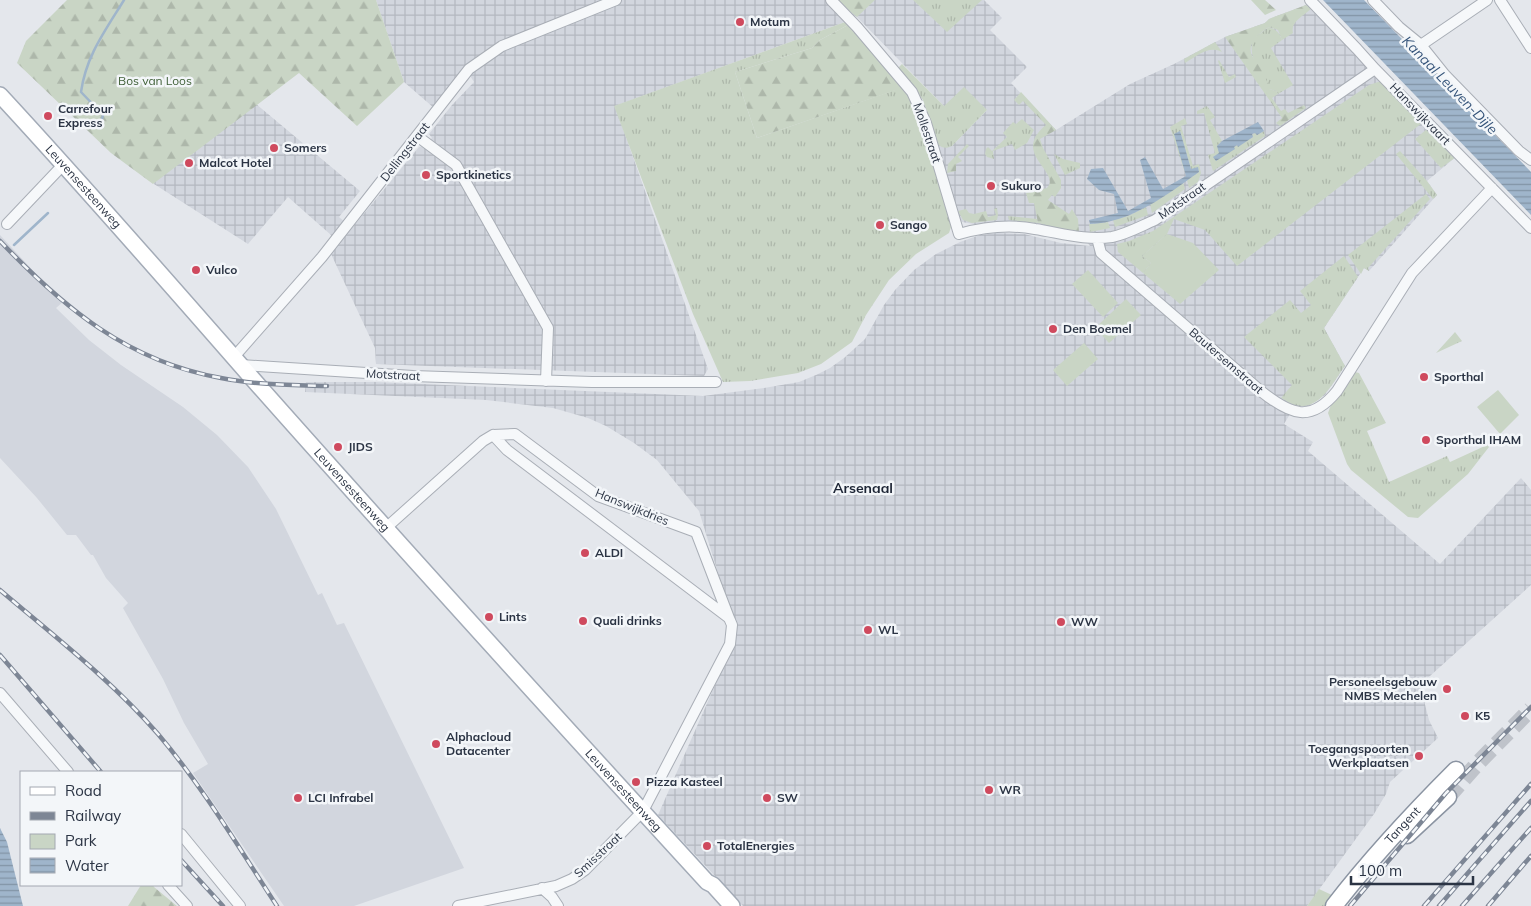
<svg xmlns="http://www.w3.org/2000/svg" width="1531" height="906" font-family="Mulish,sans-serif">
<defs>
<pattern id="industrial-grid" width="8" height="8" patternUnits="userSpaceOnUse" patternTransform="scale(1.25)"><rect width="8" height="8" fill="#d2d6de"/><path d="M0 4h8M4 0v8" fill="none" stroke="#b4b8c0"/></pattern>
<pattern id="grass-tufts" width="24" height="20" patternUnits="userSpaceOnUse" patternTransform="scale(1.25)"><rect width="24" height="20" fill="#c9d5c5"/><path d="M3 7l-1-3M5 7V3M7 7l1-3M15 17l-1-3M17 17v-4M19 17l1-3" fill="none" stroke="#adb7aa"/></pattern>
<pattern id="forest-firs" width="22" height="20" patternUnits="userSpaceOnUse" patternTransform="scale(1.25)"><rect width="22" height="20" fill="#c9d5c5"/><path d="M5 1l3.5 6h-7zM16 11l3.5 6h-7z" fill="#adb7aa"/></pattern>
<pattern id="water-rules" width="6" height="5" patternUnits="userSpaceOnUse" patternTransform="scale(1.25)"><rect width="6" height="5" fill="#9fb5cb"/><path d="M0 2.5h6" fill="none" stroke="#8294a6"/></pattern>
</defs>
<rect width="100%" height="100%" fill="#e4e7ec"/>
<!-- built -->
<path fill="#d2d6de" d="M0 235 50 289 64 301 56 308 89 340 121 365 183 407 217 435 248 467 276 509 318 595 322 593 337 625 344 623 464 868 354 906H284L193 773 208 764 184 723 163 679 123 608 128 603 106 578 93 555H91L76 535H67L37 498 0 458Z"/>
<!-- industrial -->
<path fill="url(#industrial-grid)" d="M376 0H984L1002 18 990 30 1027 67 1011 83 1056 130 1130 84 1174 64 1225 37 1265 23 1269 19 1306 5 1385 82 1457 156 1427 181 1437 195 1369 271 1364 268 1324 328 1345 366 1325 395 1308 406H1295L1284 424 1313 442 1308 451 1440 564 1521 478 1531 490V585L1420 685 1429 720 1438 738 1390 782 1386 794 1374 814 1307 906H743L658 815 737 635 699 511 657 460 634 443 606 426 588 418 553 408 486 400 305 392 306 382H375L703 396 764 388 799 382 816 375 830 368 844 358 865 339 884 305 895 290 914 270 936 254 960 242 980 235 997 233 1024 234 1061 243 1090 246 1081 234 979 225 962 222 957 215 937 144 952 146 987 110 944 106 857 17 849 12 845 22 615 106 708 369 704 376 376 364 375 348 331 254V235L288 197 248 244 154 184 159 138 249 98 360 191 339 217 352 228 419 147 424 146 432 138 429 134 452 105 474 82 467 71 434 108 404 82Z"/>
<!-- grass -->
<path fill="url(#grass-tufts)" d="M913 0H982L947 32Z
M845 22 848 25 820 40 812 48 735 72 757 138 895 90 898 80 913 101 921 120 952 224 949 233 916 254 889 280 866 315 852 342 821 364 798 373 750 381 723 382 693 314 614 106Z
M1269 27C1277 30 1279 32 1282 40L1271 48 1293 85 1278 94 1276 91 1269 89C1261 74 1247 56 1253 39Z
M1215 42 1222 52C1209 45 1197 56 1185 63L1184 59Z
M1219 60 1229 77 1235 74 1236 77 1225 83 1218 61Z
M902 64 944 106 964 87 987 110 952 146C946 149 942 148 937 144L923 100 898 68Z
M1378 82H1385L1426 120 1237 266 1205 230 1174 219 1167 234 1142 256 1151 263 1143 273 1118 252 1117 244 1129 241 1153 231 1369 85Z
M1207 106 1215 117 1210 120 1222 141 1217 146 1234 148V147L1253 137 1252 135 1255 133 1257 135 1264 131 1265 136 1213 171 1208 155 1215 153 1204 113 1197 114V111Z
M1185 118 1187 124 1181 126 1193 166 1199 164 1201 173 1198 182 1189 188 1187 180 1199 172 1198 168 1191 169 1180 131 1175 134 1186 176 1170 127Z
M1022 119 1034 130 1027 143 1015 150 1012 144 993 151 994 159 987 157 985 154 986 149 988 147 992 151 1007 137 1003 133 1013 122 1016 124Z
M1427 129 1456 157 1441 168 1415 139Z
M1400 151 1427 181 1437 195 1433 199 1396 154Z
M1054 154 1063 159 1080 163V168L1065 175Z
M1183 182 1185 189 1152 213 1150 204Z
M1426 194 1430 199 1368 268 1369 271 1364 268 1361 274 1348 255Z
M1146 207 1148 215 1115 227 1113 220 1128 216Z
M1008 216 1037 219 1038 223 1009 220Z
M1108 222 1110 228 1090 232 1089 224Z
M1344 256 1358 277 1324 328 1345 366C1333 382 1319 412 1295 405 1290 404 1285 400 1281 398L1292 385 1244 337 1290 300 1301 313 1311 305 1300 291Z
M1455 332 1462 341 1436 353Z
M1355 372 1359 373 1386 423 1367 431 1389 482 1447 456 1450 462 1487 445 1489 447 1468 474 1418 518 1408 517 1351 470 1347 464 1328 413 1331 405Z
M1319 889 1334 896 1326 906H1307Z"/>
<!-- forest -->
<path fill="url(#forest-firs)" d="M67 0H376L404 82 357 126 299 73 153 184 111 153 17 63 26 41Z
M836 0H875L857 17Z
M1251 0H1265L1276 10 1265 15Z
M1306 5 1311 9C1303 16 1290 22 1293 33L1282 40 1278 30 1269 27C1258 34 1244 45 1254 59 1255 61 1257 63 1259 65 1263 71 1266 79 1269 87V89L1276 91 1278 94 1272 98 1281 111 1285 109 1288 113 1304 105 1306 108 1280 126 1276 123 1282 118 1225 37 1265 23 1269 19Z
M848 25 898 80 896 90 757 138 735 72 812 48 820 40Z
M1021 92 1056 130 1040 139 1043 148 1061 180V188L1055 197 1052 195 1048 200 1069 214 1072 209 1078 219 1079 233 1038 223 1034 203H1029L1026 193 1047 188C1062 172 1010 154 1046 125L1023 101 1019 105 1014 100Z
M967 144 969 146 958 157 962 161 956 164V171L947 173 948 164Z
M997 208 998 215 997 220 972 223 963 220 958 211 966 209 969 213 974 214 986 211 988 217 996 215 994 209Z
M141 885H153L154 887 177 906H128Z"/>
<!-- green -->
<path fill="#c9d5c5" d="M1167 234 1193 243 1219 270 1180 304 1143 273 1151 263 1142 256Z
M1088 270 1118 303 1103 317 1072 284Z
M1126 299 1141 315 1109 343 1095 328Z
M1084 343 1098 359 1067 386 1053 370Z
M1498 390 1519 415 1500 434 1477 407Z"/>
<!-- water -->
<path fill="url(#water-rules)" d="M1323 0H1364L1531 172V215Z
M1258 122 1264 131 1257 135 1255 133 1252 134 1253 137 1238 147 1237 145 1234 147 1235 149 1216 161 1213 157 1219 153 1217 146 1222 141Z
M1180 131 1191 169 1198 167 1199 172C1167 195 1130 223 1090 224L1089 220 1118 213 1114 194 1099 190 1087 179 1091 169 1103 168 1128 211 1151 198 1140 160 1145 157 1163 189 1186 176 1174 134Z
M0 828 7 842 23 906H0Z"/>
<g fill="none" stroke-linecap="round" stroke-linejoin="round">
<!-- stream -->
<path stroke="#9fb5cb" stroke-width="2.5" d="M102 119 103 115 81 92C86 56 105 31 124 0
M14 245 48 213"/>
<!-- trunk-tunnel -->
<path stroke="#bfc3ca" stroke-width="16" stroke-dasharray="16 8" stroke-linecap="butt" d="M1448 797 1478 763 1531 709"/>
<defs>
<path id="minor" d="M831 0 857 27 912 92 926 123 959 234C984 227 1009 224 1035 229 1061 233 1086 241 1112 237 1127 234 1141 226 1155 220L1375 69
M1310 0 1357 49 1375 69 1531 228
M1373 0 1399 27 1421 45 1445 75 1519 151 1531 160
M1500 0 1531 48
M1421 45 1487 0
M417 136 456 165 548 328 546 381
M7 224 63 165
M1097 238 1101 253 1262 392C1291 415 1311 423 1337 391L1412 273 1492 188
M234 357 322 257 469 69 502 46 616 0
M241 365 413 376 592 382H716
M387 527 483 441 493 435 507 450 729 618 696 532 598 496 515 434 493 435
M0 693 68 772
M181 834 240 906
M168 885 187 906
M542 888 552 897 558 906
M458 906 556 886 572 879 585 870 643 811 730 644 732 625 729 618"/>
<g id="primary">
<path id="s1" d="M0 95C88 190 173 288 258 385 406 552 556 717 707 882L713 885 732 906"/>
</g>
<g id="trunk">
<path d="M1407 835 1448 797"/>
<path id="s2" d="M1334 906C1371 858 1413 813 1456 770"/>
</g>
</defs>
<!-- minor casing -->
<use href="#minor" stroke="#a9aeb6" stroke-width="12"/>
<!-- primary casing -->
<use href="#primary" stroke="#a3abb7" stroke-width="18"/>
<!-- trunk casing -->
<use href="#trunk" stroke="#8b94a2" stroke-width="19"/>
<!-- minor -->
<use href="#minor" stroke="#f6f8fa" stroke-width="10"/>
<!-- primary -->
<use href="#primary" stroke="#fff" stroke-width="15"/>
<!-- trunk -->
<use href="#trunk" stroke="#fff" stroke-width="16"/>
<defs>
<path id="rail" d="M0 241C64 308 127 361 221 378 256 385 292 385 327 386
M0 590C54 636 111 680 158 734 203 787 239 848 277 906
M0 655 101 772
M181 860 223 906
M1350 906 1446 793 1531 707
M1424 906 1531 784
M1439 906 1531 801
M1462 906 1531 828
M1488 906 1531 856"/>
</defs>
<!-- rail casing -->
<use href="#rail" stroke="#7d8695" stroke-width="4.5"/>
<!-- rail -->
<use href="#rail" stroke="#f3f6f9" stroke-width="2.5" stroke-dasharray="8" stroke-linecap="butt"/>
</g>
<!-- markers -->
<g fill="#cf4a5e" stroke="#f3f6f9" stroke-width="2">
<circle cx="740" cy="22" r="5"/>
<circle cx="48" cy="116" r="5"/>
<circle cx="274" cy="148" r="5"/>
<circle cx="189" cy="163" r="5"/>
<circle cx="426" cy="175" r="5"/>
<circle cx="991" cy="186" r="5"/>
<circle cx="880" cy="225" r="5"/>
<circle cx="196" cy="270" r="5"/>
<circle cx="1053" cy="329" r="5"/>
<circle cx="1424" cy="377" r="5"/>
<circle cx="1426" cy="440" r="5"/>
<circle cx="338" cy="447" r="5"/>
<circle cx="585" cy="553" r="5"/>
<circle cx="489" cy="617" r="5"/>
<circle cx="583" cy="621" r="5"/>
<circle cx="1061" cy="622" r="5"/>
<circle cx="868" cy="630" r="5"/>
<circle cx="1447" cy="689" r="5"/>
<circle cx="1465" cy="716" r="5"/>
<circle cx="436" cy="744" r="5"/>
<circle cx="1419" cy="756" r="5"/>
<circle cx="636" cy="782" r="5"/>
<circle cx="989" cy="790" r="5"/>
<circle cx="298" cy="798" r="5"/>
<circle cx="767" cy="798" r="5"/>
<circle cx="707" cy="846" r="5"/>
</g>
<g text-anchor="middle" stroke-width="5" stroke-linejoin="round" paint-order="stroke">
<!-- poi labels -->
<g font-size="12" font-weight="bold" fill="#2b3444" stroke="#f3f6f9" text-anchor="start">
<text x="750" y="26">Motum</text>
<text x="58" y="113">Carrefour<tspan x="58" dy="14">Express</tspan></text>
<text x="284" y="152">Somers</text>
<text x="199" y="167">Malcot Hotel</text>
<text x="436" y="179">Sportkinetics</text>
<text x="1001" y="190">Sukuro</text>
<text x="890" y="229">Sango</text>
<text x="206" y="274">Vulco</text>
<text x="1063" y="333">Den Boemel</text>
<text x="1434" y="381">Sporthal</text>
<text x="1436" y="444">Sporthal IHAM</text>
<text x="348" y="451">JIDS</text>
<text x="595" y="557">ALDI</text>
<text x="499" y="621">Lints</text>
<text x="593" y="625">Quali drinks</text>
<text x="1071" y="626">WW</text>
<text x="878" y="634">WL</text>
<text x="1437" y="686" text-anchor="end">Personeelsgebouw<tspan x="1437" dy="14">NMBS Mechelen</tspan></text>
<text x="1475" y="720">K5</text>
<text x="446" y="741">Alphacloud<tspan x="446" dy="14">Datacenter</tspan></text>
<text x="1409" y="753" text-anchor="end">Toegangspoorten<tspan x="1409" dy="14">Werkplaatsen</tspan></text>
<text x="646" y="786">Pizza Kasteel</text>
<text x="999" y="794">WR</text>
<text x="308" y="802">LCI Infrabel</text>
<text x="777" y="802">SW</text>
<text x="717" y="850">TotalEnergies</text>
</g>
<!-- park labels -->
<g font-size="12" fill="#406038" stroke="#f3f6f9">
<text x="155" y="85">Bos van Loos</text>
</g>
<!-- street labels -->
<g font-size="12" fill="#2b3444" stroke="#f3f6f9">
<text transform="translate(1420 114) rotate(46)" y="4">Hanswijkvaart</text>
<text transform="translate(927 133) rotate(71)" y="4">Mollestraat</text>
<text transform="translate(405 152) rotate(-52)" y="4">Dellingstraat</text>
<text dy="4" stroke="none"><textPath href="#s1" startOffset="124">Leuvensesteenweg</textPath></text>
<text transform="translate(1182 201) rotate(-35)" y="4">Motstraat</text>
<text transform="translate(1226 361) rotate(41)" y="4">Bautersemstraat</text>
<text transform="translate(393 375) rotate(3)" y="4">Motstraat</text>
<text dy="4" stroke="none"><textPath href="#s1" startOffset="529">Leuvensesteenweg</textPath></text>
<text transform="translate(632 507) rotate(22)" y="4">Hanswijkdries</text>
<text dy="4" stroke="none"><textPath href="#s1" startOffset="934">Leuvensesteenweg</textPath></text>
<text dy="4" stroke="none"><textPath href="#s2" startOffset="106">Tangent</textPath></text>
<text transform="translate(598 855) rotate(-43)" y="4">Smisstraat</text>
</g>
<!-- water labels -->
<g font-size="14" font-style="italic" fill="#345379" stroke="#f3f6f9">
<text transform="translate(1450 85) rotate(46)" y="5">Kanaal Leuven-Dijle</text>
</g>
<!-- neighbourhood labels -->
<g font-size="14" font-weight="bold" fill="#1d2535" stroke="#f3f6f9">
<text x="863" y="493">Arsenaal</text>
</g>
</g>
<!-- legend -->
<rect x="20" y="771" width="162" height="115" fill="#f3f6f9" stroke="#a3a8b1"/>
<rect x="30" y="787" width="25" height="8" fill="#ffffff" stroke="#a3a8b1"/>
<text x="65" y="796" font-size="15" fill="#2b3444">Road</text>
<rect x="30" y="812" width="25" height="8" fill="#7d8695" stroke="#a3a8b1"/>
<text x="65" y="821" font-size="15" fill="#2b3444">Railway</text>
<rect x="30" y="834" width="25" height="15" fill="#c9d5c5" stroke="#a3a8b1"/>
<text x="65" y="846" font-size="15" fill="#2b3444">Park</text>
<rect x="30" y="858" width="25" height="15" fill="url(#water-rules)" stroke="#a3a8b1"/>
<text x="65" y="871" font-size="15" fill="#2b3444">Water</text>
<!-- scale -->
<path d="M1351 876v8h122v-8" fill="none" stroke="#2b3444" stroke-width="2.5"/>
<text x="1358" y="876" font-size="15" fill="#2b3444" stroke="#f3f6f9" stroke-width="4" paint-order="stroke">100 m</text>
</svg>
